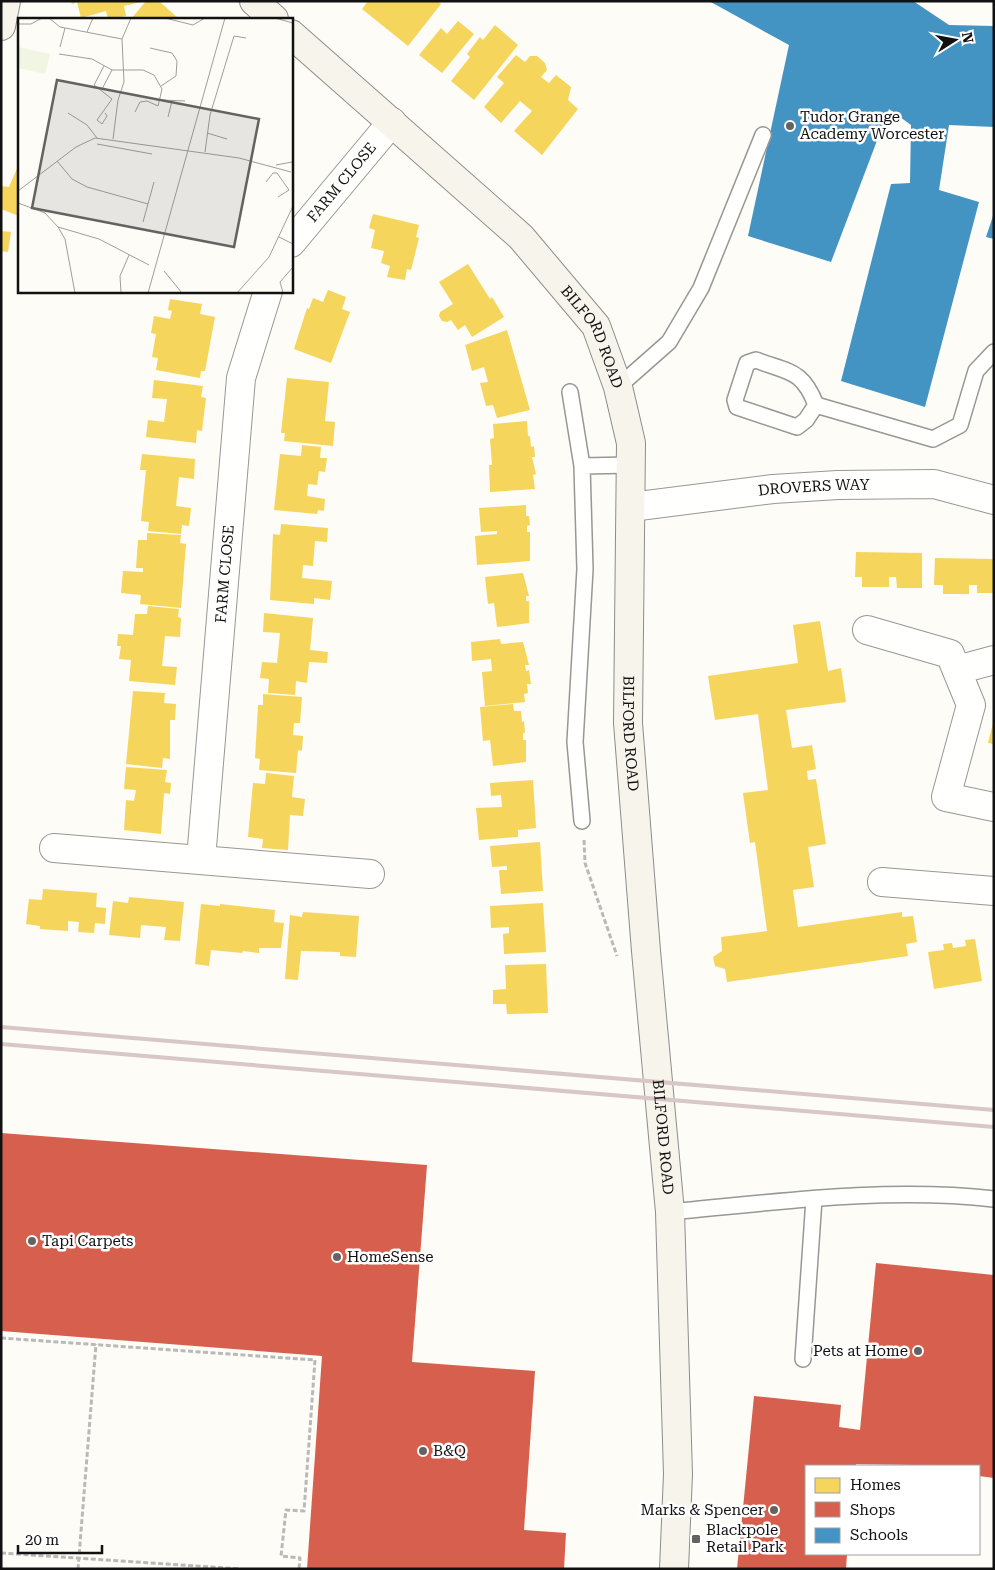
<svg xmlns="http://www.w3.org/2000/svg" width="995" height="1570" font-family="'Roboto Serif',serif">
<rect width="100%" height="100%" fill="#fdfcf7"/>
<!-- homes -->
<path fill="#f6d55c" d="M71 1H141V2L124 6 126 16 108 19 106 11 81 18 77 2 72 4Z
M146 1H159L179 19H131Z
M368 1H437L441 4 408 46 362 9Z
M458 21 474 34 442 73 419 55 441 28 447 34Z
M495 25 518 45 474 100 451 81 470 57 467 54 480 37 483 40Z
M516 55 525 62 530 56H537L545 63 547 70 541 77 549 83 556 75 571 87 568 100 578 109 542 155 514 131 532 111 520 101 501 123 484 107 504 83 497 77Z
M19 164V216L1 209V186L9 187Z
M373 214 419 225 416 237 419 238 411 270 407 269 405 280 387 277 390 266 381 263 384 251 371 248 375 230 369 228Z
M1 231 11 232 8 252 1 251Z
M468 264 490 299 492 297 504 317 472 337 465 325 458 330 451 320 447 322 442 321 439 316 440 312 453 304 439 282Z
M328 290 346 297 342 309 350 312 331 363 294 349 307 308 309 309 313 298 323 302Z
M170 299 202 304 200 314 215 317 205 371H201L200 378 156 370 158 358 152 357 156 334 151 333 154 316 170 319 172 311 168 310Z
M507 330 530 410 497 418 493 405 486 406 480 383 488 382 484 367 472 371 465 345Z
M287 378 329 382 325 421 335 422 333 446 284 441 285 433H281Z
M154 380 203 386 201 397 206 398 202 431 197 430 196 443 146 437 148 420 164 422 167 399 152 398Z
M527 421 528 436H530L531 447 534 446 535 457H532L536 474 533 475 535 489 490 492 489 465H492L490 439 494 438 493 424Z
M302 445 321 447 320 458H327L325 472 319 471 317 485 308 484 307 496 325 499 324 511 318 510 317 514 274 510 280 454 301 456Z
M142 454 195 459 194 479 179 477 176 506 191 508 189 526 182 525 181 534 148 531 149 522 141 521 146 470H140Z
M526 505V516H529L530 525 527 526V532H530V561L477 565 475 536 497 534V531L481 532 479 508Z
M281 524 328 528 327 542 315 541 313 566 303 565 302 578 332 581 330 600 314 598V604L270 600 273 534 280 535Z
M147 533 181 535 180 543 186 544 181 608 140 604 141 595 121 593 123 571 143 572V568H136L138 540H147Z
M856 552 922 553V588H897L896 577H889V587H862V577H855Z
M935 558 994 559V593H977V585H969V594H943V585H934Z
M523 573 529 596H526V601H529V623L497 627 494 603 488 604 485 577Z
M148 606 179 609 178 617 181 618 180 637 165 636 162 666 177 667 175 685 129 681 131 660 119 659 121 646H117L118 634 133 635 135 614H147Z
M264 613 313 618 310 650 328 652 327 663 309 662 307 683 296 681 295 695 268 693 269 679 260 678 262 662 277 663 280 633 263 632Z
M820 621 828 671 841 668 846 702 786 710 792 748 812 745 816 769 807 771 808 780 816 779 826 844 808 847 814 887 793 890 798 927 902 912V917L913 916 917 942 906 944 908 956 727 982 725 969 715 966 713 957 722 951 721 937 767 931 755 842 750 843 743 793 768 790 758 714 715 720 708 676 798 663 793 625Z
M500 639 501 644 523 642 529 665H525L526 671 529 670 531 684H527L528 693 524 694 525 702 485 706 482 672 492 671 491 659 472 661 471 642Z
M133 691 165 693 164 703 176 704 175 720H170V759L163 758 162 768 126 764Z
M263 694 302 697 300 723H294L293 735 303 736 302 751 298 750 296 773 259 770 260 759 255 758 258 705H263Z
M513 704 514 711H521L522 722 524 721 525 733H523V740H526V762L493 766 490 740 483 741 480 707Z
M993 723H994V744L988 743Z
M126 767 167 770 165 782 171 783 170 794 164 793 161 834 124 830 126 800 134 801 136 790 124 789Z
M266 773 294 776 292 797 305 799 303 816 290 815 288 850 262 848 263 839 248 837 253 783 265 784Z
M533 780 536 828 518 830V837L479 840 476 808 502 807 501 795 491 796 490 783Z
M540 842 543 891 501 894 499 870H507V866L492 867 490 846Z
M43 889 97 893 96 907 106 908 105 924 95 923 94 933 78 932 79 922 68 921V931L40 929V926L26 924 29 899 42 900Z
M129 897 184 902 180 941 164 940 166 927 141 925 140 938 109 935 113 901 128 903Z
M543 903 546 952 504 954 503 934 509 933V927L491 928 490 906Z
M201 904 220 906V904L275 910 274 922 284 923 281 948H259V953L243 951 242 953 211 950 209 966 195 964Z
M303 912 359 916 356 957 340 956V952L301 951 298 980 285 979 290 915 302 917Z
M975 939 982 981 934 989 928 952 944 950 943 944 952 943 953 948 966 946 965 940Z
M546 964 548 1013 507 1014 506 1004H493V990L506 989 505 965Z"/>
<!-- shops -->
<path fill="#d6604d" d="M1 1133 427 1165 412 1362 535 1371 524 1530 566 1533 564 1569H307L322 1356 1 1331Z
M876 1263 994 1275V1478L979 1476V1466L856 1464V1466H806V1554H847L846 1569H737L754 1396 841 1405 839 1427 860 1430Z"/>
<!-- schools -->
<path fill="#4393c3" d="M709 1H913L949 25 994 26V127L949 125 939 190 979 202 925 407 841 381 891 184 910 183 911 125 889 109 831 262 748 236 789 45Z
M993 216H994V239L986 237Z"/>
<g fill="none" stroke-linecap="round" stroke-linejoin="round">
<defs>
<path id="lane" d="M756 360C789 373 802 369 816 405L806 420 797 427 737 407 735 400 747 363Z
M618 387 669 342 701 288 763 135
M570 392 582 466 585 569 575 742 582 821
M816 405 933 439 960 425 976 371 994 352
M582 466 631 465
M670 1212C778 1202 886 1187 994 1199
M803 1359 814 1199"/>
<g id="street">
<path id="s1" d="M291 243 392 122"/>
<path id="s2" d="M631 507 773 489 838 485 934 484 994 500"/>
<path d="M867 630 950 654 971 705 946 797 994 807"/>
<path d="M957 670 994 660"/>
<path d="M54 848 370 874"/>
<path id="s3" d="M201 859 241 378 268 291"/>
<path d="M882 882 994 891"/>
</g>
<g id="secondary">
<path d="M254 1 274 19"/>
<path d="M1 26 6 1"/>
<path id="s4" d="M291 34 521 237 596 326 618 387 631 443 628 723 646 951 670 1212 678 1474 674 1569"/>
</g>
</defs>
<!-- lane casing -->
<use href="#lane" stroke="#979795" stroke-width="18"/>
<!-- street casing -->
<use href="#street" stroke="#979795" stroke-width="30"/>
<!-- secondary casing -->
<use href="#secondary" stroke="#8e8d8b" stroke-width="30"/>
<!-- path -->
<path stroke="#b9b9b8" stroke-width="3" stroke-dasharray="5 2.5" stroke-linecap="butt" d="M584 840 585 863 617 956
M1 1338 315 1360 304 1511 286 1510 281 1556 300 1558 299 1569
M1 1553 240 1569
M78 1569 96 1344"/>
<!-- lane -->
<use href="#lane" stroke="#fffffe" stroke-width="15"/>
<!-- street -->
<use href="#street" stroke="#fffffe" stroke-width="28"/>
<!-- secondary -->
<use href="#secondary" stroke="#f6f4eb" stroke-width="28"/>
<!-- rail -->
<path stroke="#d9c6c7" stroke-width="4" d="M1 1027 994 1110
M1 1044 994 1127"/>
</g>
<!-- markers -->
<g fill="#646362" stroke="#fff" stroke-width="2">
<circle cx="790" cy="126" r="5"/>
<circle cx="32" cy="1241" r="5"/>
<circle cx="337" cy="1257" r="5"/>
<circle cx="918" cy="1351" r="5"/>
<circle cx="423" cy="1451" r="5"/>
<circle cx="774" cy="1510" r="5"/>
<rect x="691" y="1534" width="10" height="10" rx="2.5"/>
</g>
<g text-anchor="middle" stroke-width="5" stroke-linejoin="round" paint-order="stroke">
<!-- poi labels -->
<g font-size="15" fill="#111" stroke="#fff" text-anchor="start">
<text x="800" y="122">Tudor Grange<tspan x="800" dy="17">Academy Worcester</tspan></text>
<text x="42" y="1246">Tapi Carpets</text>
<text x="347" y="1262">HomeSense</text>
<text x="908" y="1356" text-anchor="end">Pets at Home</text>
<text x="433" y="1456">B&amp;Q</text>
<text x="764" y="1515" text-anchor="end">Marks &amp; Spencer</text>
<text x="706" y="1535">Blackpole<tspan x="706" dy="17">Retail Park</tspan></text>
</g>
<!-- street labels -->
<g font-size="15" fill="#111" stroke="#fff">
<text dy="5" stroke="none"><textPath href="#s1" startOffset="79">FARM CLOSE</textPath></text>
<text dy="5" stroke="none"><textPath href="#s4" startOffset="431">BILFORD ROAD</textPath></text>
<text dy="5" stroke="none"><textPath href="#s2" startOffset="184">DROVERS WAY</textPath></text>
<text dy="5" stroke="none"><textPath href="#s3" startOffset="286">FARM CLOSE</textPath></text>
<text dy="5" stroke="none"><textPath href="#s4" startOffset="836">BILFORD ROAD</textPath></text>
<text dy="5" stroke="none"><textPath href="#s4" startOffset="1241">BILFORD ROAD</textPath></text>
</g>
</g>
<!-- overview -->
<g transform="translate(18 18)">
<rect width="275" height="275" fill="#fdfcf7"/>
<path d="M0 29 32 36 27 56 0 50Z" fill="#f0f6e1"/>
<path fill="none" stroke="#9f9e9b" stroke-width="1" d="M31 0 42 9 104 21M147 0 175 7 187 0M257 0 275 5M0 6H13L24 0M69 14 75 0M42 29 47 10M132 30 154 35 159 43 158 58 143 68M41 36 74 41 94 52H125L136 57 144 71 140 88 129 83 122 84 117 94M86 48 76 67 94 81 79 102 84 106 89 98 87 95M84 71 94 52M143 82 167 83M50 95 69 107 79 120M150 99 154 83M189 115 209 121M95 121 100 82 106 64 104 21 113 0M79 126 134 136M187 134 192 97 216 18 228 20M39 143 54 161 69 169 130 186M258 147 274 144M248 164 255 155H259L271 172 260 179M0 173 58 129 77 120 221 140 273 154M0 185 27 195 40 209 47 221 57 275M125 204 136 164M40 209 81 221 131 247M261 219 275 226M146 253 164 275M103 275 102 258 111 237M130 275 207 0M219 275 251 239 275 188M265 275 262 264 275 249"/>
<path fill="#646362" fill-opacity="0.15" stroke="#646362" stroke-width="2.5" d="M39 62 241 101 216 229 14 190Z"/>
<rect width="275" height="275" fill="none" stroke="#111" stroke-width="2.5"/>
</g>
<!-- border -->
<rect width="995" height="1570" fill="none" stroke="#111111" stroke-width="5"/>
<!-- legend -->
<rect x="805" y="1465" width="175" height="90" fill="#ffffff" stroke="#a0a0a0"/>
<rect x="815" y="1478" width="25" height="15" fill="#f6d55c" stroke="#a0a0a0"/>
<text x="850" y="1490" font-size="15" fill="#111111">Homes</text>
<rect x="815" y="1502" width="25" height="15" fill="#d6604d" stroke="#a0a0a0"/>
<text x="850" y="1515" font-size="15" fill="#111111">Shops</text>
<rect x="815" y="1528" width="25" height="15" fill="#4393c3" stroke="#a0a0a0"/>
<text x="850" y="1540" font-size="15" fill="#111111">Schools</text>
<!-- north arrow -->
<g transform="translate(955 40) rotate(79)" stroke="#ffffff" stroke-width="4" paint-order="stroke">
<path d="M0-4L9 19L0 12L-9 19Z" fill="#111111"/>
<text y="-8" font-size="14" font-weight="bold" text-anchor="middle" fill="#111111">N</text>
</g>
<!-- scale -->
<path d="M18 1545v8h84v-8" fill="none" stroke="#111111" stroke-width="2.5"/>
<text x="25" y="1545" font-size="15" fill="#111111" stroke="#ffffff" stroke-width="4" paint-order="stroke">20 m</text>
</svg>
